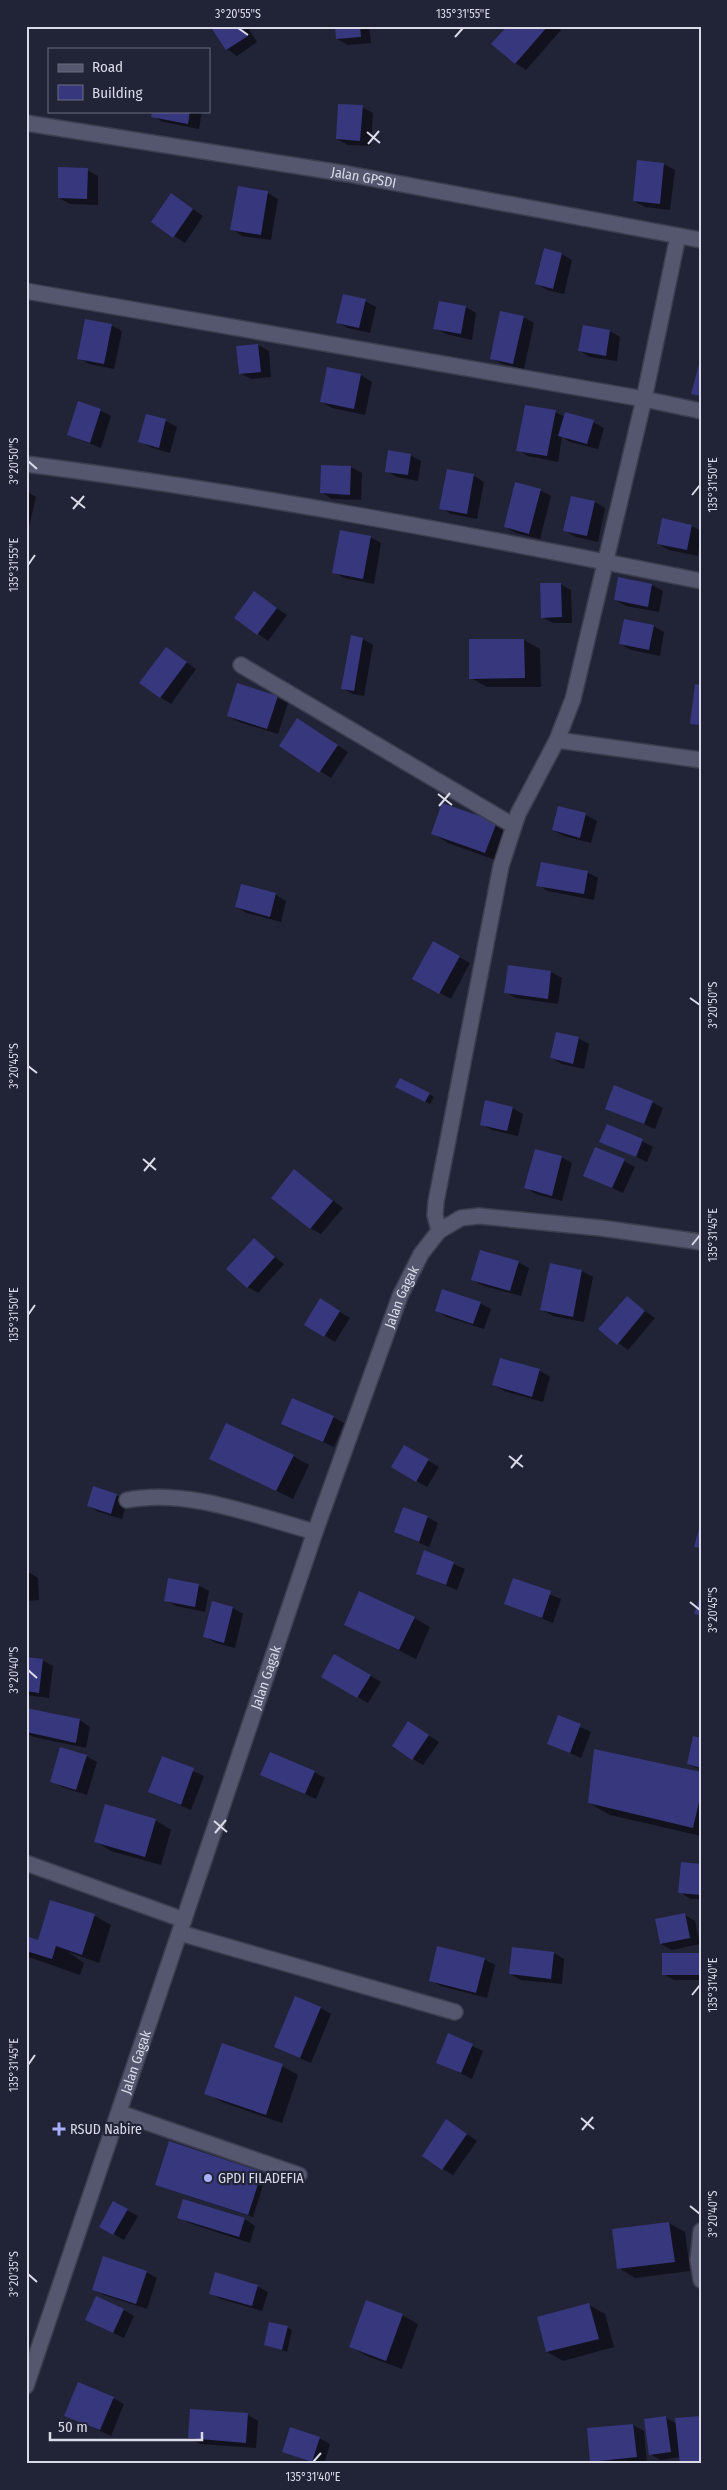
<svg xmlns="http://www.w3.org/2000/svg" width="727" height="2490" font-family="'Fira Sans Condensed',sans-serif">
<rect width="100%" height="100%" fill="#212337"/>
<!-- shadow -->
<path fill="#0007" d="M211 26H247L257 42 237 56 227 49Z
M336 26H369L371 43 348 45 337 39Z
M509 26H556L561 30 526 70 515 63Z
M362 107 373 113 371 146 348 145 337 139Z
M154 111H202L199 129 163 122 153 116Z
M638 161 664 164 675 170 670 210 645 207 634 201Z
M87 170 98 176V205L70 204 59 198Z
M268 193 278 199 271 240 242 236 232 229Z
M181 201 203 216 185 243 152 222Z
M562 254 572 260 564 294 547 290 536 283Z
M365 301 376 307 370 333 348 328 337 322Z
M466 307 476 313 472 340 446 334 435 328Z
M523 317 534 323 524 369 502 364 491 358Z
M111 325 122 331 114 369 89 364 79 358Z
M610 331 620 337 617 361 590 357 580 351Z
M258 345 269 351 271 377 251 379 240 373Z
M328 369 361 375 372 382 365 415 332 408 322 402Z
M100 410 111 416 101 448 68 435Z
M555 412 565 417 593 422 604 428 598 449 570 442 562 437 558 462 528 456 518 450Z
M147 415 166 421 177 427 170 453 150 447 140 441Z
M410 455 421 461 418 481 397 477 386 471Z
M351 467 362 473 361 500 332 499 321 492Z
M474 476 484 482 477 519 451 514 441 508Z
M540 490 551 496 540 539 516 533 505 527Z
M26 491 36 497 29 527H26Z
M595 502 605 508 598 542 576 537 565 531Z
M692 526 701 531 698 556 669 550 658 544Z
M370 537 381 543 374 584 344 578 334 572Z
M619 579 652 585 663 591 659 612 626 606 615 600Z
M560 584 571 590 572 623H553L542 617Z
M254 593 287 615 268 641 236 618Z
M654 626 664 632 660 656 631 650 620 644Z
M363 639 373 645 364 696 353 694 342 688Z
M524 640 540 649 541 687H487L471 678Z
M166 648 196 669 171 704 160 697Z
M277 697 288 703 278 734 239 722 228 716Z
M308 726 348 752 331 778 280 746Z
M559 808 586 815 597 821 591 843 564 836 553 830Z
M496 823 512 832 501 862 448 843 432 833Z
M587 872 598 878 594 900 548 891 538 885Z
M242 886 276 895 286 901 281 922 247 913 236 907Z
M459 957 470 963 451 999 425 985Z
M509 966 551 972 562 978 558 1004 516 998 505 992Z
M578 1038 589 1044 584 1069 562 1064 551 1058Z
M401 1079 434 1097 430 1104 397 1086Z
M652 1102 663 1108 655 1129 606 1108Z
M512 1108 523 1114 518 1136 492 1130 481 1124Z
M601 1141H642L653 1147 647 1162Z
M561 1157 572 1163 562 1201 536 1194 526 1188Z
M624 1161 635 1167 623 1193 584 1175Z
M294 1171 343 1208 321 1234 310 1228Z
M254 1240 284 1264 258 1293 248 1287Z
M518 1262 529 1268 521 1296 484 1286 473 1280Z
M551 1264 582 1271 593 1277 584 1322 553 1316 542 1310Z
M627 1298 655 1318 628 1350 600 1329Z
M320 1300 350 1318 335 1342 305 1324Z
M480 1303 491 1309 484 1329 447 1317 437 1311Z
M539 1370 550 1377 543 1402 504 1391 494 1385Z
M333 1417 344 1423 334 1447 282 1424Z
M405 1447 439 1467 427 1487 393 1467Z
M293 1456 309 1465 293 1499 211 1459Z
M116 1495 127 1501 122 1519 99 1512 88 1506Z
M427 1517 438 1523 429 1547 395 1532Z
M425 1552 465 1569 457 1590 417 1574Z
M27 1571 38 1578 39 1600 26 1601Z
M514 1580 561 1599 553 1623 506 1604Z
M198 1585 209 1591 205 1612 176 1606 166 1600Z
M213 1603 233 1608 243 1614 235 1648 216 1643 205 1637Z
M414 1618 430 1627 416 1659 345 1624Z
M334 1655 381 1682 368 1703 322 1676Z
M26 1658 42 1660 53 1666 49 1698 26 1695Z
M26 1716 80 1720 90 1727 86 1748 34 1737 26 1733Z
M559 1717 591 1732 581 1758 548 1743Z
M419 1729 439 1742 423 1765 413 1759Z
M701 1740V1770L688 1764Z
M86 1756 97 1762 87 1795 62 1787 52 1781Z
M162 1757 204 1776 191 1810 149 1792Z
M314 1772 325 1778 316 1799 262 1774Z
M701 1774V1836L610 1815 589 1803Z
M155 1820 171 1830 161 1865 111 1851 95 1841Z
M701 1865V1899H690L680 1892Z
M51 1901 95 1916 111 1925 99 1963 68 1952 84 1963 80 1975 26 1956V1937L39 1941Z
M685 1915 695 1921 700 1944 672 1950 661 1944Z
M554 1953 564 1959 562 1984 521 1980 510 1974Z
M699 1954 701 1980H674L663 1974Z
M484 1959 495 1965 487 1998 441 1986 430 1980Z
M321 2008 331 2014 311 2063 275 2047Z
M449 2035 483 2051 472 2079 437 2062Z
M282 2066 298 2075 282 2123 222 2102 206 2093Z
M457 2127 477 2141 453 2175 443 2169Z
M261 2173 266 2176 253 2217 161 2187Z
M114 2203 138 2216 124 2240 100 2226Z
M178 2217 245 2219 255 2226 250 2243 189 2223Z
M669 2223 685 2232 690 2271 635 2278 619 2268 614 2230Z
M146 2272 157 2278 147 2309 104 2295 93 2289Z
M257 2286 268 2292 262 2311 221 2299 210 2293Z
M589 2305 605 2314 614 2347 563 2361 547 2352Z
M124 2310 134 2316 124 2338 98 2326Z
M402 2315 418 2324 402 2369 367 2356 351 2347Z
M287 2327 292 2330 287 2352 265 2344Z
M113 2398 124 2404 111 2436 66 2415Z
M248 2415 258 2421 256 2448 200 2444 189 2438Z
M665 2417 677 2424 681 2457 661 2460 650 2454Z
M633 2425 644 2431 647 2463 596 2464 592 2461Z
M319 2438 330 2444 324 2464H314L284 2451Z"/>
<!-- building -->
<path fill="#37377e" d="M210 26H241L248 36 226 50Z
M335 26H360L361 37 336 39Z
M507 26H548L515 64 491 44Z
M338 104 363 105 360 141 336 139Z
M152 111H190L188 124 151 117Z
M637 160 664 163 660 204 633 201Z
M58 167 88 168 87 199 58 198Z
M238 186 268 191 261 235 230 230Z
M171 193 193 209 173 238 151 222Z
M544 248 562 253 553 289 535 284Z
M343 294 366 299 359 328 336 323Z
M439 301 466 306 461 334 433 329Z
M500 311 524 316 513 364 490 359Z
M85 319 112 324 104 364 77 359Z
M583 325 610 330 606 356 578 351Z
M258 344 261 372 239 374 236 346Z
M701 357V396L691 394Z
M327 367 361 374 354 409 320 402Z
M78 401 101 409 90 443 67 435Z
M525 405 556 410 547 456 516 451Z
M565 412 594 420 587 444 558 436Z
M146 414 166 419 159 448 138 442Z
M388 450 411 454 408 475 385 472Z
M321 465 351 466 350 495 320 493Z
M447 469 474 474 467 514 439 509Z
M515 482 541 489 529 534 504 527Z
M571 496 595 501 587 536 563 531Z
M662 518 692 525 687 550 657 544Z
M340 530 371 536 363 579 332 573Z
M618 577 652 584 648 607 614 600Z
M540 583H561L562 617 541 618Z
M254 591 277 608 257 635 234 618Z
M624 619 654 625 649 650 619 644Z
M351 635 363 638 354 691 341 689Z
M469 639H524L525 678 469 679Z
M166 647 187 662 160 698 139 683Z
M237 683 278 696 267 729 227 716Z
M695 684 701 685V725L690 724Z
M297 718 338 745 319 773 279 746Z
M442 803 497 822 485 853 431 834Z
M558 806 586 813 580 838 552 830Z
M541 862 588 871 584 894 536 886Z
M241 884 276 893 270 917 235 907Z
M433 941 460 956 439 994 412 979Z
M508 965 551 971 548 999 504 993Z
M556 1032 579 1037 573 1064 550 1058Z
M400 1078 430 1093 425 1102 395 1087Z
M614 1085 653 1101 644 1124 605 1109Z
M485 1100 513 1107 507 1131 480 1125Z
M607 1124 643 1139 636 1157 599 1142Z
M595 1147 625 1159 612 1188 583 1176Z
M535 1149 562 1156 552 1196 524 1188Z
M294 1169 333 1201 310 1229 271 1198Z
M254 1238 275 1257 247 1288 226 1269Z
M480 1250 519 1261 510 1291 471 1280Z
M550 1263 582 1270 573 1317 540 1310Z
M442 1289 481 1302 473 1324 435 1311Z
M627 1296 645 1311 617 1345 598 1329Z
M320 1298 340 1311 324 1337 304 1325Z
M500 1358 540 1369 532 1397 492 1385Z
M292 1398 334 1416 323 1442 281 1424Z
M226 1423 294 1455 276 1491 209 1459Z
M404 1445 429 1459 416 1482 391 1467Z
M93 1486 117 1494 111 1514 87 1506Z
M403 1507 428 1516 419 1542 394 1532Z
M701 1522V1548L694 1547Z
M424 1550 454 1562 446 1585 416 1574Z
M168 1578 199 1584 195 1607 164 1601Z
M513 1578 551 1591 542 1618 504 1604Z
M359 1591 415 1617 399 1650 344 1625Z
M701 1593V1615L694 1614Z
M212 1601 233 1607 224 1643 203 1637Z
M334 1654 371 1675 357 1698 321 1677Z
M26 1657 43 1659 39 1693 26 1691Z
M26 1708 80 1719 76 1743 26 1732Z
M558 1715 581 1724 570 1753 547 1744Z
M408 1721 429 1735 412 1760 392 1746Z
M693 1736 701 1738V1768L687 1764Z
M60 1747 87 1755 76 1790 50 1782Z
M594 1749 701 1772V1793L693 1828 588 1803Z
M270 1752 315 1771 305 1794 260 1775Z
M162 1756 194 1768 181 1805 148 1792Z
M105 1804 156 1819 145 1857 94 1842Z
M681 1862 701 1864V1895L678 1893Z
M50 1900 95 1914 82 1955 56 1946 52 1959 26 1951V1936L38 1940Z
M685 1913 690 1938 660 1944 655 1919Z
M437 1946 485 1958 476 1993 429 1981Z
M512 1947 554 1952 551 1979 509 1974Z
M662 1953H699L700 1975H662Z
M295 1996 321 2007 300 2058 274 2047Z
M448 2033 473 2044 461 2073 436 2063Z
M222 2043 283 2064 266 2115 204 2094Z
M446 2119 467 2134 442 2170 422 2156Z
M169 2141 262 2172 248 2215 155 2185Z
M183 2199 245 2218 239 2237 177 2218Z
M113 2201 128 2209 113 2235 99 2227Z
M669 2222 675 2262 617 2269 612 2229Z
M103 2256 147 2271 136 2304 92 2290Z
M215 2272 258 2285 252 2306 209 2294Z
M96 2296 124 2309 113 2333 85 2320Z
M366 2300 403 2314 386 2361 349 2347Z
M589 2303 599 2339 546 2352 537 2317Z
M269 2322 288 2326 282 2350 264 2345Z
M78 2382 114 2397 100 2430 64 2416Z
M190 2409 248 2413 246 2443 188 2438Z
M666 2416 671 2452 649 2455 644 2419Z
M701 2416V2464H680L675 2418Z
M633 2424 637 2457 590 2462 587 2428Z
M290 2427 320 2437 312 2462 282 2452Z"/>
<g fill="none" stroke-linecap="round" stroke-linejoin="round">
<defs>
<g id="street">
<path id="s1" d="M26 123 348 174 701 240"/>
<path d="M26 291 644 399 701 411"/>
<path d="M26 464C252 493 477 536 701 581"/>
<path d="M241 665 514 826"/>
<path d="M557 740 701 760"/>
<path d="M439 1231 435 1215 436 1202 501 866 518 814 557 740 573 699 644 399 678 236"/>
<path d="M127 1500C187 1488 256 1516 315 1532"/>
<path d="M26 1863 184 1920"/>
<path d="M180 1933 455 2012"/>
<path d="M120 2113 299 2175"/>
<path d="M701 2231 698 2260 701 2280"/>
<path id="s2" d="M26 2386 315 1532 400 1296 421 1254 439 1231 461 1218 479 1216 601 1228 701 1242"/>
</g>
</defs>
<!-- street casing -->
<use href="#street" stroke="#3c3e4f" stroke-width="18"/>
<!-- street -->
<use href="#street" stroke="#54576d" stroke-width="15"/>
</g>
<!-- ticks -->
<path fill="none" stroke="#d9dbe9" stroke-width="2" d="M238 28 248 35M455 37 463 28M367 132 380 143M368 144 379 131M28 461 37 469M692 495 700 485M71 497 85 508M73 509 84 496M28 565 35 555M438 794 452 805M439 806 450 793M690 998 700 1005M28 1066 37 1073M143 1159 156 1170M144 1171 155 1158M692 1245 700 1235M28 1315 35 1305M509 1456 523 1467M511 1468 522 1455M690 1602 700 1610M28 1670 37 1678M214 1821 227 1832M215 1833 226 1820M692 1995 700 1985M28 2065 35 2055M581 2118 594 2129M582 2130 593 2117M690 2206 700 2214M28 2274 37 2282M313 2462 321 2453"/>
<!-- markers -->
<g fill="#a8b0fc" stroke="#212337" stroke-width="2">
<path d="M56.5 2121.5h5v5h5v5h-5v5h-5v-5h-5v-5h5z"/>
<circle cx="208" cy="2178" r="5"/>
</g>
<g text-anchor="middle" stroke-width="4.5" stroke-linejoin="round" paint-order="stroke">
<!-- street labels -->
<g font-size="14" fill="#d9dbe9" stroke="#212337">
<text dy="5" stroke="none"><textPath href="#s1" startOffset="342">Jalan GPSDI</textPath></text>
<text dy="5" stroke="none"><textPath href="#s2" startOffset="1152">Jalan Gagak</textPath></text>
<text dy="5" stroke="none"><textPath href="#s2" startOffset="748">Jalan Gagak</textPath></text>
<text dy="5" stroke="none"><textPath href="#s2" startOffset="342">Jalan Gagak</textPath></text>
</g>
<!-- poi labels -->
<g font-size="14" fill="#d9dbe9" stroke="#212337" text-anchor="start">
<text x="70" y="2134">RSUD Nabire</text>
<text x="218" y="2183">GPDI FILADEFIA</text>
</g>
</g>
<!-- border -->
<rect width="727" height="2490" fill="none" stroke="#212337" stroke-width="55"/>
<!-- legend -->
<rect x="48" y="48" width="162" height="65" fill="#212337" stroke="#6b6d7e"/>
<rect x="58" y="64" width="25" height="8" fill="#54576d" stroke="#6b6d7e"/>
<text x="92" y="72" font-size="15" fill="#d9dbe9">Road</text>
<rect x="58" y="85" width="25" height="15" fill="#37377e" stroke="#6b6d7e"/>
<text x="92" y="98" font-size="15" fill="#d9dbe9">Building</text>
<!-- scale -->
<path d="M50 2432v8h152v-8" fill="none" stroke="#d9dbe9" stroke-width="2.5"/>
<text x="58" y="2432" font-size="15" fill="#d9dbe9" stroke="#212337" stroke-width="4" paint-order="stroke">50 m</text>
<rect x="28" y="28" width="672" height="2434" fill="none" stroke="#d9dbe9" stroke-width="2"/>
<g font-size="12" text-anchor="middle" fill="#d9dbe9">
<text x="238" y="18">3°20'55"S</text>
<text x="463" y="18">135°31'55"E</text>
<text transform="translate(14 461) rotate(-90)" y="4">3°20'50"S</text>
<text transform="translate(713 485) rotate(-90)" y="4">135°31'50"E</text>
<text transform="translate(14 565) rotate(-90)" y="4">135°31'55"E</text>
<text transform="translate(713 1005) rotate(-90)" y="4">3°20'50"S</text>
<text transform="translate(14 1066) rotate(-90)" y="4">3°20'45"S</text>
<text transform="translate(713 1235) rotate(-90)" y="4">135°31'45"E</text>
<text transform="translate(14 1315) rotate(-90)" y="4">135°31'50"E</text>
<text transform="translate(713 1610) rotate(-90)" y="4">3°20'45"S</text>
<text transform="translate(14 1670) rotate(-90)" y="4">3°20'40"S</text>
<text transform="translate(713 1985) rotate(-90)" y="4">135°31'40"E</text>
<text transform="translate(14 2065) rotate(-90)" y="4">135°31'45"E</text>
<text transform="translate(713 2214) rotate(-90)" y="4">3°20'40"S</text>
<text transform="translate(14 2274) rotate(-90)" y="4">3°20'35"S</text>
<text x="313" y="2481">135°31'40"E</text>
</g>
</svg>
